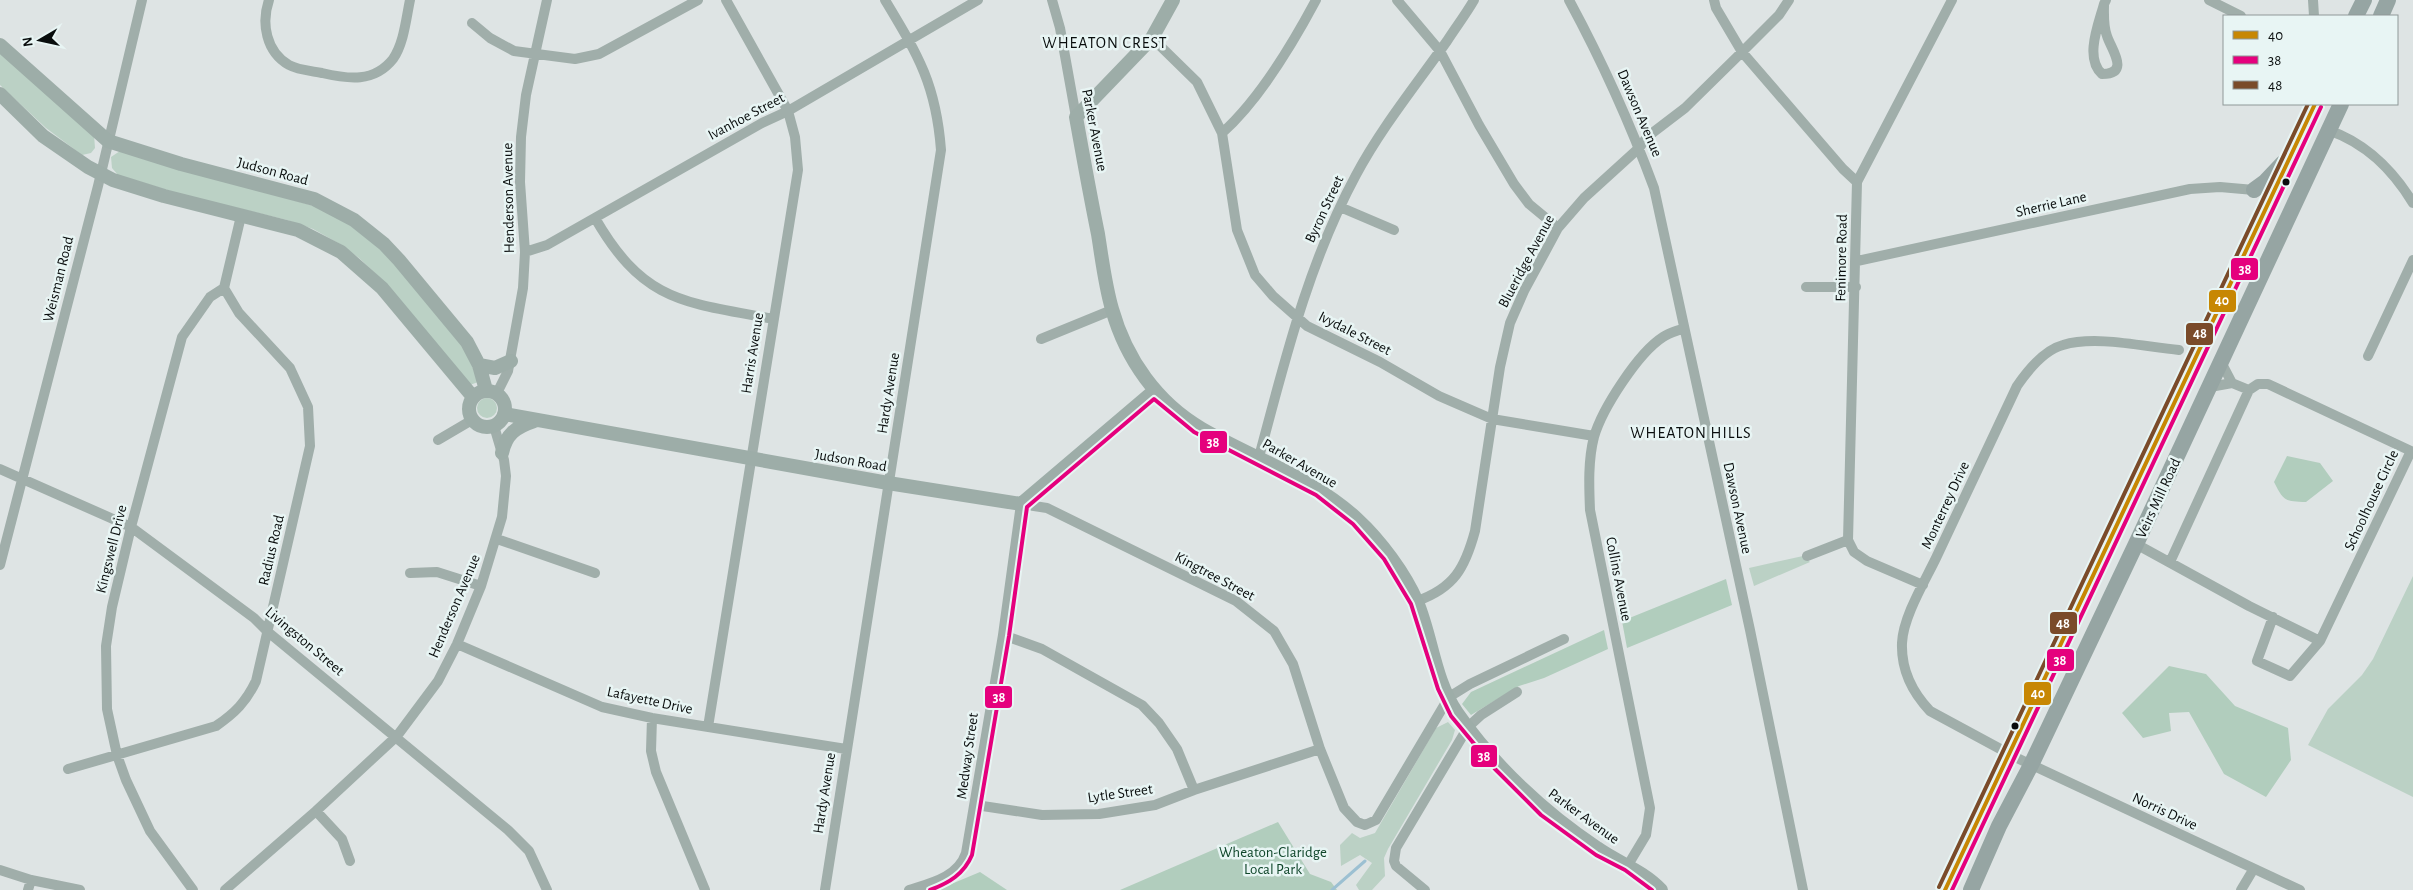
<svg xmlns="http://www.w3.org/2000/svg" width="2413" height="890" font-family="'Alegreya Sans',sans-serif">
<rect width="100%" height="100%" fill="#dee4e4"/>
<!-- green -->
<path fill="#bbd1c5" d="M0 53 94 135 95 148 91 153 82 155 46 128 0 85Z
M120 151 328 210 380 246 466 349 478 382 470 385 377 275 359 258 340 244 313 229 287 220 180 194 118 175 112 168 111 157Z
M477 408a10 10 0 1 1 20 0a10 10 0 1 1-20 0Z
M1803 556 1810 562 1754 586 1749 568Z
M2413 576V797L2308 745 2328 709 2362 675 2373 659Z
M1448 722 1455 730 1452 740 1388 849 1384 858 1385 876 1372 890H1359L1356 885 1372 863 1360 855 1341 866 1340 845 1352 833 1360 838 1375 833 1436 728Z"/>
<!-- forest -->
<path fill="#b1cdbd" d="M2287 456 2320 463 2333 481 2306 502C2285 501 2284 502 2274 482Z
M1726 579 1732 605 1627 648 1622 621Z
M1604 630 1608 649 1544 678 1519 686 1471 715 1462 704 1471 692Z
M2169 666 2206 674 2235 706 2288 728 2291 760 2266 797 2224 774 2189 712 2169 713 2171 731 2143 738 2122 713Z
M1278 822 1310 874 1331 882 1337 890H1120Z
M980 872 1007 890H937Z"/>
<g fill="none" stroke-linecap="round" stroke-linejoin="round">
<!-- stream -->
<path stroke="#9cc0d2" stroke-width="3" d="M1332 890 1365 861"/>
<!-- street -->
<path stroke="#a0aeaa" stroke-width="10" d="M269 0C261 23 266 52 289 65 298 70 312 71 322 73 348 79 374 83 393 59 404 43 406 19 410 0
M1052 0 1060 28 1076 117
M1397 0 1440 51 1479 125 1514 184 1529 204 1558 228
M1569 0C1602 61 1630 123 1654 188L1750 630 1803 890
M1714 0 1716 8 1742 52 1843 169 1857 182
M2209 0 2241 16
M2313 0 2314 16
M2104 4C2104 14 2103 26 2107 36 2111 49 2131 74 2102 74 2084 58 2099 23 2104 4L2106 0
M472 23 490 38 514 51 575 59 599 54 698 0
M1152 38 1197 82 1222 133 1237 230 1255 275 1273 296 1307 326 1380 362 1439 396 1492 419 1594 436
M2328 130C2366 143 2392 169 2413 203
M1222 133C1260 99 1292 45 1316 0
M1340 207 1394 230
M595 218C644 303 684 302 773 319
M525 252 547 245 762 123 788 111 978 0
M1857 261 2190 189 2220 187 2254 190
M1806 287H1856
M1041 339 1112 310
M2179 350C2145 347 2096 335 2063 345 2044 350 2028 370 2017 386 1990 443 1963 501 1936 558 1925 581 1903 617 1902 643 1901 670 1912 692 1930 711L2017 758 2300 890
M2368 356 2413 260
M2221 362 2232 383
M497 393 508 371 523 288 525 252 520 182 521 137 526 95 547 0
M438 440 472 420
M1259 457C1285 360 1308 264 1356 175 1381 128 1416 85 1447 41 1456 27 1466 14 1474 0
M0 469 131 527 254 618 268 632 508 830 529 851 547 890
M497 539 595 573
M2136 544 2249 606 2320 641 2411 451 2268 384H2258L2249 390 2232 383 2210 387
M1807 556 1848 540
M2170 562 2249 390
M0 565 98 186 142 0
M410 573 437 572 481 586
M1923 585 1867 561 1854 552 1848 540 1857 182 1952 0
M1417 601C1454 588 1465 568 1475 531L1500 367 1510 323 1524 291 1558 228 1584 198 1639 148 1647 137 1685 108 1742 52 1779 15 1789 0
M2273 617 2257 661 2290 676 2320 641
M1003 635 1042 649 1142 705 1159 723 1177 749 1194 790
M457 644 602 707 652 718 846 749
M652 718 651 751 656 772 705 890
M708 727 798 170 795 137 788 111 726 0
M68 769 216 726C235 713 246 702 256 681L310 446 308 407 290 368 239 313 224 288
M976 805 1042 815 1099 814 1155 805 1194 790 1320 749
M316 811 342 839 350 861
M1628 865 1646 835 1650 808 1590 510C1589 486 1588 460 1594 437 1602 409 1638 353 1663 337 1669 333 1677 331 1684 328
M0 870 31 880 80 890
M28 890 31 880
M193 890 150 831 126 780 117 755 107 709 106 646 112 607 131 527 182 337 210 297 224 288 241 216
M225 890 316 811 397 736 438 681 457 644 481 586 502 517 506 476 504 460 494 426
M825 890 941 150C936 84 918 55 885 0
M909 890C931 883 958 877 966 853L1003 635 1021 504 1047 508 1236 601 1274 631 1293 664 1320 749 1344 808 1357 822 1365 825 1376 820 1449 697 1470 684 1564 639
M1425 890 1396 866 1394 861 1396 848 1468 727 1481 715 1517 692
M2241 890 2253 870"/>
<!-- secondary -->
<path stroke="#9dada8" stroke-width="14" d="M1173 0 1152 38 1076 117C1083 156 1090 195 1098 234 1102 259 1105 285 1112 309 1126 359 1157 403 1202 429 1254 459 1313 478 1357 519 1380 540 1405 574 1417 602 1432 638 1434 680 1457 713 1493 765 1544 813 1597 848 1618 863 1642 870 1661 890
M0 45 108 141 181 164 314 199 354 220 384 244 399 260 467 342 479 365 486 390
M0 94 43 136 88 167 113 180 164 196 298 230 341 252 382 288 473 397
M479 365 495 368 511 361
M469 409a18 18 0 1 1 36 0a18 18 0 1 1-36 0Z
M504 414 888 483 1021 504 1154 391
M502 453C506 434 516 427 534 421"/>
<!-- primary -->
<path stroke="#96a5a3" stroke-width="16" d="M2356 16 2364 0
M2381 16 2388 0
M2254 190 2265 182 2283 163
M1945 890 2315 104
M1971 890 1999 826 2031 765 2136 544 2341 104"/>
<defs>
<path id="bus-1" d="M1945 890 2315 104"/>
<path id="bus-2" d="M930 890C949 883 964 874 972 855L1009 636 1027 507 1154 399 1194 432 1316 495 1353 524 1384 559 1411 604 1438 689 1451 716 1495 769 1541 815 1596 855 1625 870 1652 890
M1952 890 2321 107"/>
<path id="bus-3" d="M1939 887 2308 104"/>
</defs>
<!-- bus-1 casing -->
<use href="#bus-1" stroke="#e8f5f4" stroke-width="8"/>
<!-- bus-2 casing -->
<use href="#bus-2" stroke="#e8f5f4" stroke-width="8"/>
<!-- bus-3 casing -->
<use href="#bus-3" stroke="#e8f5f4" stroke-width="8"/>
<!-- bus-1 -->
<use href="#bus-1" stroke="#c78703" stroke-width="4"/>
<!-- bus-2 -->
<use href="#bus-2" stroke="#e5007d" stroke-width="4"/>
<!-- bus-3 -->
<use href="#bus-3" stroke="#7a4b2a" stroke-width="4"/>
</g>
<!-- markers -->
<g fill="#090d0d" stroke="#e8f5f4" stroke-width="2">
<circle cx="2286" cy="182" r="4.5"/>
<circle cx="2015" cy="726" r="4.5"/>
</g>
<g text-anchor="middle" stroke-width="5" stroke-linejoin="round" paint-order="stroke">
<!-- street labels -->
<g font-size="15" fill="#090d0d" stroke="#e8f5f4">
<text transform="translate(1640 113) rotate(67)" y="5">Dawson Avenue</text>
<text transform="translate(746 116) rotate(-28)" y="5">Ivanhoe Street</text>
<text transform="translate(1095 130) rotate(79)" y="5">Parker Avenue</text>
<text transform="translate(273 171) rotate(15)" y="5">Judson Road</text>
<text transform="translate(508 198) rotate(-91)" y="5">Henderson Avenue</text>
<text transform="translate(2051 204) rotate(-13)" y="5">Sherrie Lane</text>
<text transform="translate(1324 209) rotate(-65)" y="5">Byron Street</text>
<text transform="translate(1841 258) rotate(-89)" y="5">Fenimore Road</text>
<text transform="translate(1526 261) rotate(-62)" y="5">Blueridge Avenue</text>
<text transform="translate(58 279) rotate(-76)" y="5">Weisman Road</text>
<text transform="translate(1355 333) rotate(27)" y="5">Ivydale Street</text>
<text transform="translate(752 353) rotate(-81)" y="5">Harris Avenue</text>
<text transform="translate(888 393) rotate(-81)" y="5">Hardy Avenue</text>
<text transform="translate(851 460) rotate(10)" y="5">Judson Road</text>
<text transform="translate(1300 463) rotate(30)" y="5">Parker Avenue</text>
<text transform="translate(2158 498) rotate(-65)" y="5">Veirs Mill Road</text>
<text transform="translate(2371 500) rotate(-65)" y="5">Schoolhouse Circle</text>
<text transform="translate(1945 505) rotate(-65)" y="5">Monterrey Drive</text>
<text transform="translate(1738 508) rotate(78)" y="5">Dawson Avenue</text>
<text transform="translate(111 549) rotate(-76)" y="5">Kingswell Drive</text>
<text transform="translate(271 550) rotate(-77)" y="5">Radius Road</text>
<text transform="translate(1215 576) rotate(28)" y="5">Kingtree Street</text>
<text transform="translate(1619 579) rotate(79)" y="5">Collins Avenue</text>
<text transform="translate(454 606) rotate(-67)" y="5">Henderson Avenue</text>
<text transform="translate(305 641) rotate(40)" y="5">Livingston Street</text>
<text transform="translate(650 700) rotate(12)" y="5">Lafayette Drive</text>
<text transform="translate(967 756) rotate(-82)" y="5">Medway Street</text>
<text transform="translate(824 793) rotate(-81)" y="5">Hardy Avenue</text>
<text transform="translate(1120 793) rotate(-8)" y="5">Lytle Street</text>
<text transform="translate(2165 811) rotate(25)" y="5">Norris Drive</text>
<text transform="translate(1584 816) rotate(36)" y="5">Parker Avenue</text>
</g>
<!-- park labels -->
<g font-size="15" fill="#0f462a" stroke="#e8f5f4">
<text x="1273" y="857">Wheaton-Claridge<tspan x="1273" dy="17">Local Park</tspan></text>
</g>
<!-- neighbourhood labels -->
<g font-size="16" letter-spacing="1" fill="#090d0d" stroke="#e8f5f4">
<text x="1105" y="48">WHEATON CREST</text>
<text x="1691" y="438">WHEATON HILLS</text>
</g>
</g>
<g stroke="#e8f5f4" stroke-width="2">
<rect x="2230" y="257" width="29" height="24" rx="5" fill="#e5007d"/>
<rect x="2208" y="289" width="29" height="24" rx="5" fill="#c78703"/>
<rect x="2185" y="322" width="29" height="24" rx="5" fill="#7a4b2a"/>
<rect x="1199" y="430" width="29" height="24" rx="5" fill="#e5007d"/>
<rect x="2049" y="611" width="29" height="24" rx="5" fill="#7a4b2a"/>
<rect x="2046" y="648" width="29" height="24" rx="5" fill="#e5007d"/>
<rect x="2023" y="681" width="29" height="25" rx="5" fill="#c78703"/>
<rect x="984" y="685" width="29" height="24" rx="5" fill="#e5007d"/>
<rect x="1470" y="744" width="28" height="24" rx="5" fill="#e5007d"/>
</g>
<g font-size="14" text-anchor="middle" font-weight="bold" fill="#fff">
<text x="2245" y="274">38</text>
<text x="2222" y="305">40</text>
<text x="2200" y="338">48</text>
<text x="1213" y="447">38</text>
<text x="2063" y="628">48</text>
<text x="2060" y="665">38</text>
<text x="2038" y="698">40</text>
<text x="999" y="702">38</text>
<text x="1484" y="761">38</text>
</g>
<!-- legend -->
<rect x="2223" y="15" width="175" height="90" fill="#e8f5f4" stroke="#8f9898"/>
<rect x="2233" y="31" width="25" height="8" fill="#c78703" stroke="#8f9898"/>
<text x="2268" y="40" font-size="15" fill="#090d0d">40</text>
<rect x="2233" y="56" width="25" height="8" fill="#e5007d" stroke="#8f9898"/>
<text x="2268" y="65" font-size="15" fill="#090d0d">38</text>
<rect x="2233" y="81" width="25" height="8" fill="#7a4b2a" stroke="#8f9898"/>
<text x="2268" y="90" font-size="15" fill="#090d0d">48</text>
<!-- north arrow -->
<g transform="translate(40 40) rotate(261)" stroke="#e8f5f4" stroke-width="4" paint-order="stroke">
<path d="M0-4L9 19L0 12L-9 19Z" fill="#090d0d"/>
<text y="-8" font-size="14" font-weight="bold" text-anchor="middle" fill="#090d0d">N</text>
</g>
</svg>
